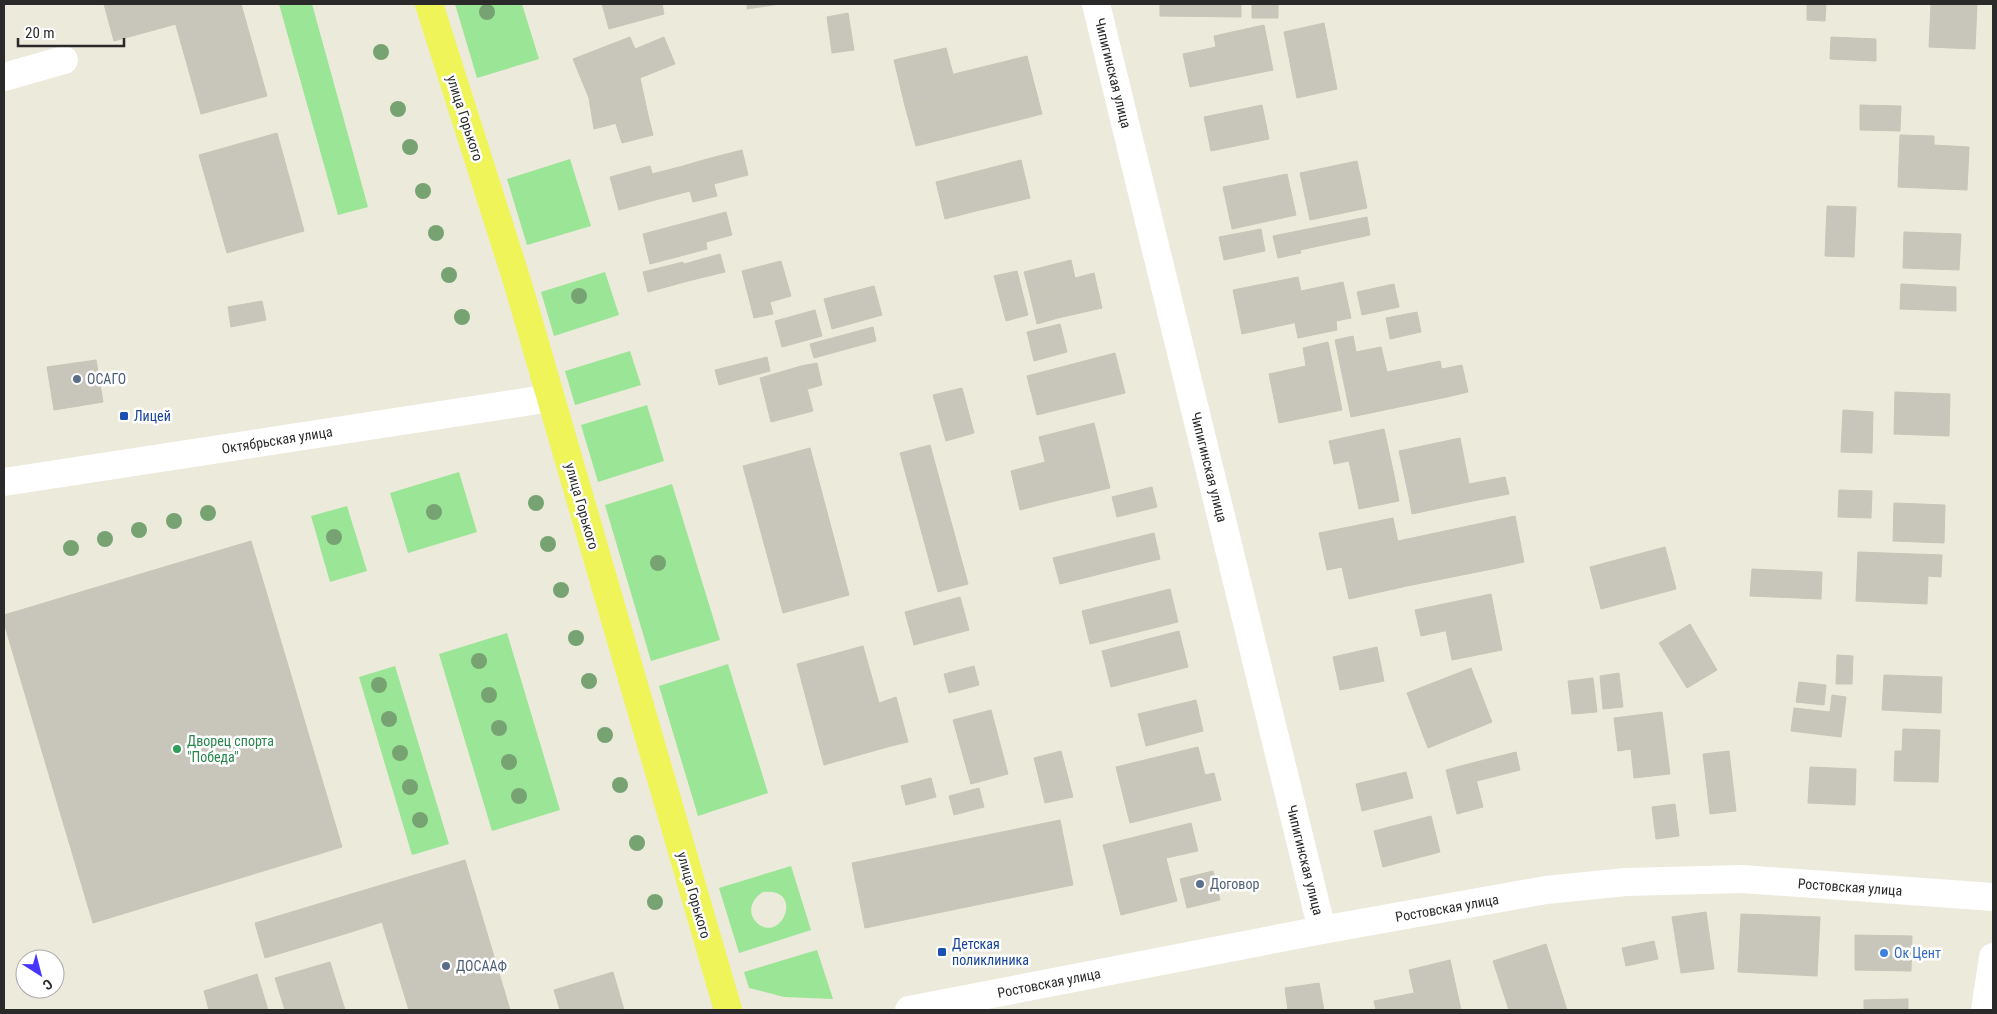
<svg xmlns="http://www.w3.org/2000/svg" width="1997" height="1014" font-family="'Roboto Condensed',sans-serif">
<rect width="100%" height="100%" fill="#eceadb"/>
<!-- green -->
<path fill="#9be596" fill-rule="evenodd" d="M279 4H312L368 207 338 215Z
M455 4H522L539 59 477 78Z
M570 159 591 226 527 245 507 179Z
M605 272 619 315 554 336 541 292Z
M630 351 641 385 575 405 565 371Z
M647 405 664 461 598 482 581 425Z
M459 472 477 532 408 553 390 493Z
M672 484 720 640 651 661 605 505Z
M347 506 367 571 330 582 311 516Z
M507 633 560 810 492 831 439 654Z
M728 664 768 793 698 816 659 686Z
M395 666 449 844 412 855 359 677Z
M791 866 811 930 739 953 719 888ZM763 892C806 887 781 946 756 922 746 911 753 898 763 892Z
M817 950 833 999 784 997 749 988 744 972Z"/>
<!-- building -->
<path fill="#c8c6bb" stroke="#c8c6b5" d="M104 4H170L176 24 114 41Z
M170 4H241L267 96 201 114Z
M602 4H662L664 14 609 29Z
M747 4H779L747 9Z
M1160 4H1241V17L1160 16Z
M1252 4H1278V18H1252Z
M1807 4H1826L1825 21 1807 20Z
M1931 4H1977L1975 49 1929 47Z
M848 13 854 50 832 53 827 17Z
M1324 23 1337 89 1297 98 1284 32Z
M1264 25 1273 70 1190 87 1183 54 1216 47 1214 36Z
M630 37 635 49 664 37 675 64 589 98 573 59Z
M1831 37 1876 39V61L1830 59Z
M946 48 953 74 930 80 934 99 905 106 894 60Z
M1027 56 1042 114 944 139 930 80Z
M640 78 648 115 594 129 589 98Z
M934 99 944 139 916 146 905 106Z
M1262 105 1269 139 1211 151 1204 117Z
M1860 105 1901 106 1900 131 1860 130Z
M648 115 653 135 622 143 616 124Z
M277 133 304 231 227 253 199 155Z
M1900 135 1934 136V145L1969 147 1967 190 1898 187Z
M742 150 748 175 714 184 707 159Z
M707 159 717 196 693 202 683 166Z
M1021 160 1030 198 972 212 963 175Z
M1357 161 1367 208 1310 220 1300 173Z
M650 166 659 199 619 210 610 177Z
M683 166 690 191 659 199 652 174Z
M1287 174 1296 215 1232 229 1223 187Z
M963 175 972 212 945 219 936 182Z
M1827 206 1856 207 1854 257 1825 256Z
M726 212 732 235 706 242 707 249 650 264 643 234Z
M1367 217 1370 235 1300 250 1301 253 1278 258 1273 236Z
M1261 229 1265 251 1224 260 1219 237Z
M1904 232 1961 234 1959 270 1903 268Z
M720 254 725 272 688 281 684 264Z
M1071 260 1075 278 1094 273 1102 308 1058 318 1051 290 1030 295 1024 272Z
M781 261 791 296 770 302 773 314 754 318 742 271Z
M683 262 688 281 648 292 643 272Z
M1017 271 1028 315 1006 321 994 276Z
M1298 277 1307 320 1242 334 1233 290Z
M1343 282 1351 318 1336 321 1337 330 1298 338 1295 323 1307 320 1301 291Z
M1394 284 1399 307 1362 315 1357 292Z
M1901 284 1956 287V311L1900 309Z
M874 286 882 315 832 329 824 299Z
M1051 290 1058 318 1037 324 1030 295Z
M262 301 266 320 231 327 228 307Z
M815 310 822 336 782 347 775 321Z
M1417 312 1421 332 1390 339 1386 318Z
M1060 324 1067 352 1034 361 1027 332Z
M873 327 876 341 814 358 810 344Z
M1353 336 1356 352 1381 347 1387 372 1440 361 1447 397 1351 417 1335 340Z
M1328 342 1342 410 1279 423 1269 374 1306 366 1303 348Z
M1115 353 1125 393 1037 415 1027 376Z
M767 357 770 371 719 385 715 370Z
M96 360 103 402 54 410 47 367Z
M817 363 822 385 808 389 801 366Z
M1462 365 1468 392 1447 397 1442 369Z
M801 366 813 411 771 422 760 378Z
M962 388 974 433 946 441 933 395Z
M1895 392 1950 394 1949 436 1894 434Z
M1843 410 1873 412 1872 453 1841 452Z
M1094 423 1110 488 1055 501 1039 437Z
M1384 429 1394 475 1354 484 1349 461 1334 464 1329 441Z
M1460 438 1469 484 1409 497 1399 451Z
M930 445 968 584 938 592 900 453Z
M810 448 849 595 783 613 743 466Z
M1045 462 1055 501 1020 510 1011 471Z
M1394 475 1399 501 1359 509 1354 484Z
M1505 477 1509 494 1473 501 1469 484Z
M1469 484 1473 501 1412 514 1409 497Z
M1152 487 1157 507 1117 517 1112 497Z
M1839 490 1872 491 1871 518 1838 517Z
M1894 503 1945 505 1944 543 1893 541Z
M1515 516 1524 562 1497 568 1487 522Z
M1393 518 1407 586 1349 599 1342 567 1327 570 1319 533Z
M1487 522 1497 568 1407 586 1398 541Z
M1154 533 1160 559 1060 584 1053 558Z
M251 541 342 847 93 923 4 623V615Z
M1665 547 1676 589 1601 609 1590 567Z
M1858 552 1942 555 1941 577 1928 576 1927 604 1856 601Z
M1752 569 1822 572 1821 599 1750 596Z
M1170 589 1178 622 1090 644 1082 611Z
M1491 594 1496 620 1421 636 1415 610Z
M960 597 969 630 914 645 905 612Z
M1496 620 1502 650 1452 660 1446 631Z
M1690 624 1717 670 1687 688 1659 643Z
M1179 631 1188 667 1111 687 1102 651Z
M863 646 891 746 824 765 797 664Z
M1377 647 1384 681 1340 690 1333 657Z
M1837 655 1853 656 1852 684H1836Z
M974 666 979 685 949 693 944 674Z
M1471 668 1492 722 1428 748 1407 693Z
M1619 673 1623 707 1603 709 1600 676Z
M1884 675 1942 677 1941 713 1882 710Z
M1593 678 1597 712 1572 714 1568 681Z
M1799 682 1826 685 1824 705 1796 702Z
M1832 695 1846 697 1841 737 1791 731 1794 708 1830 712Z
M896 697 908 742 891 746 879 703Z
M1196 700 1203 731 1146 746 1138 714Z
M991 710 1008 774 971 784 953 720Z
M1662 712 1670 774 1634 778 1631 749 1618 751 1614 718Z
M1903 729 1940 730 1938 782 1894 781 1895 751H1902Z
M1198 747 1205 775 1214 773 1221 800 1130 823 1116 767Z
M1061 751 1073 797 1045 803 1034 758Z
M1729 751 1736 811 1710 814 1703 754Z
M1516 752 1520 770 1477 781 1472 763Z
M1472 763 1483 807 1457 814 1446 770Z
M1810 767 1856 769 1855 805 1808 803Z
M1406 772 1413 798 1362 811 1356 784Z
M931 778 936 797 906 805 901 786Z
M979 788 984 807 954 815 949 796Z
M1675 804 1679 836 1656 839 1652 807Z
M1431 816 1440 852 1383 867 1374 831Z
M1060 820 1073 885 865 928 852 863Z
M1191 823 1198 851 1166 858 1159 831Z
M1159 831 1177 901 1121 915 1103 845Z
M465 860 475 893 404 914 415 951 393 958 382 922 348 933 338 898Z
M1213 871 1220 900 1187 908 1180 879Z
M475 893 510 1010H409L393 958 415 951 404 914Z
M338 898 348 933 265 958 255 923Z
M1706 912 1714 969 1681 973 1672 917Z
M1741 914 1820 917 1817 976 1738 972Z
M1855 935 1912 936 1911 971 1855 970Z
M1654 941 1658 959 1626 966 1622 948Z
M1546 944 1567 1010H1509L1493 961Z
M1450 960 1461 1010H1418L1409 970Z
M330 962 345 1010H285L275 978Z
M613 972 624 1010H560L554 990Z
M257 974 268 1010H209L204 991Z
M1319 983 1324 1010H1288L1285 988Z
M1414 993 1418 1010H1376L1374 1001Z
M1908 999V1010H1864V1000Z"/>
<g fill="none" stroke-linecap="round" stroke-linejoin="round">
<!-- minor -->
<path stroke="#fff" stroke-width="28" d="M1096 4 1322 930
M4 77 64 60
M4 482 551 398
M909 1010 1322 930 1546 890 1626 882 1742 879 1993 897
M1985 1010 1993 957"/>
<!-- major -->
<path stroke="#eff458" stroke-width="28" d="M429 4 517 281 728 1010"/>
</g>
<!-- trees -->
<g fill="#77a372">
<circle cx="487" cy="12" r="8"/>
<circle cx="381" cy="52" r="8"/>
<circle cx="398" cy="109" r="8"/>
<circle cx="410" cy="147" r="8"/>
<circle cx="423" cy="191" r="8"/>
<circle cx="436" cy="233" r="8"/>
<circle cx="449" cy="275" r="8"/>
<circle cx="579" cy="296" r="8"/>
<circle cx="462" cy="317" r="8"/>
<circle cx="536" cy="503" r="8"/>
<circle cx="434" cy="512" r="8"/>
<circle cx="208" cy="513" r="8"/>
<circle cx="174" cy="521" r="8"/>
<circle cx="139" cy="530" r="8"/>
<circle cx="334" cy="537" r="8"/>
<circle cx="105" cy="539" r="8"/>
<circle cx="548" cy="544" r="8"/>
<circle cx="71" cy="548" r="8"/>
<circle cx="658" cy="563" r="8"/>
<circle cx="561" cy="590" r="8"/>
<circle cx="576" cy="638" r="8"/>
<circle cx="479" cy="661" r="8"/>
<circle cx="589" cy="681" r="8"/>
<circle cx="379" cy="685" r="8"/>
<circle cx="489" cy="695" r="8"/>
<circle cx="389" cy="719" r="8"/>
<circle cx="499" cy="728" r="8"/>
<circle cx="605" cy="735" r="8"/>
<circle cx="400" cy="753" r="8"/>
<circle cx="509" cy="762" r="8"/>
<circle cx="620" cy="785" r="8"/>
<circle cx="410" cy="787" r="8"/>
<circle cx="519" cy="796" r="8"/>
<circle cx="420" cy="820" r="8"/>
<circle cx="637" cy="843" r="8"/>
<circle cx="655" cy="902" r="8"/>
</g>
<!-- markers -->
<g fill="#5c6f8a" stroke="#fff" stroke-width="2">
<circle cx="77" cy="379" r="5"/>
<circle cx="1200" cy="884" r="5"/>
<circle cx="446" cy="966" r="5"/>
</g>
<g fill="#1a4fb4" stroke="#fff" stroke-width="2">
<rect x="119" y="411" width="10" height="10" rx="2.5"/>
<rect x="937" y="947" width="10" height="10" rx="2.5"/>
</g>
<circle fill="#2e9e5b" stroke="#fff" stroke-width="2" cx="177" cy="749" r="5"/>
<circle fill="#3f7fe0" stroke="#fff" stroke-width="2" cx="1884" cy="953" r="5"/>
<g text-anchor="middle" stroke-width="5" stroke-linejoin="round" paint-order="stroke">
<!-- street labels -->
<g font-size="14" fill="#2a2a2a" stroke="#fff">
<text transform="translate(1113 73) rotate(76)" y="5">Чипигинская улица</text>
<text transform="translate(465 118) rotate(72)" y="5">улица Горького</text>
<text transform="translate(277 440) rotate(-9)" y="5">Октябрьская улица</text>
<text transform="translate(1209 467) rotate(76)" y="5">Чипигинская улица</text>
<text transform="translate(582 506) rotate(74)" y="5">улица Горького</text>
<text transform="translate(1305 860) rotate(76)" y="5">Чипигинская улица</text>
<text transform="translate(1850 887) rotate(4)" y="5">Ростовская улица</text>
<text transform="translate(694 895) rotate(74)" y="5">улица Горького</text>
<text transform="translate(1447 908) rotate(-10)" y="5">Ростовская улица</text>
<text transform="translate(1049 983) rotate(-11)" y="5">Ростовская улица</text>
</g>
<!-- service labels -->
<g font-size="14" fill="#4e5e75" stroke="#fff" text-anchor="start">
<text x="87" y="384">ОСАГО</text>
<text x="1210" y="889">Договор</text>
<text x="456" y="971">ДОСААФ</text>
</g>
<!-- transit labels -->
<g font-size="14" fill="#164399" stroke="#fff" text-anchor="start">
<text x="134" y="421">Лицей</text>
<text x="952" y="949">Детская<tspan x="952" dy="16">поликлиника</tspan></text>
</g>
<!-- leisure labels -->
<g font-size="14" fill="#27864d" stroke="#fff" text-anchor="start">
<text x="187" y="746">Дворец спорта<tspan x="187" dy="16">"Победа"</tspan></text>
</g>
<!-- shop labels -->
<g font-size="14" fill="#366cbe" stroke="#fff" text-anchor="start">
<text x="1894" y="958">Ок Цент</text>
</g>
</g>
<!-- border -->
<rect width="1997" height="1014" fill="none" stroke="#2a2a2a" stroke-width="10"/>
<!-- north arrow -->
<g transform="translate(40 974) rotate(144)"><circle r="24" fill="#ffffff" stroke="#aaaaaa"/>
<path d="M0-4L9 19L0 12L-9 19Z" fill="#4636ff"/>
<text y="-8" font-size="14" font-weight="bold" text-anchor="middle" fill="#2a2a2a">С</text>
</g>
<!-- scale -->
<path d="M18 38v8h106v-8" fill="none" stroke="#2a2a2a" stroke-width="2.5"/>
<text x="25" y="38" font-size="15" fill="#2a2a2a" stroke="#ffffff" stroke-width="4" paint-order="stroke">20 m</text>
</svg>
